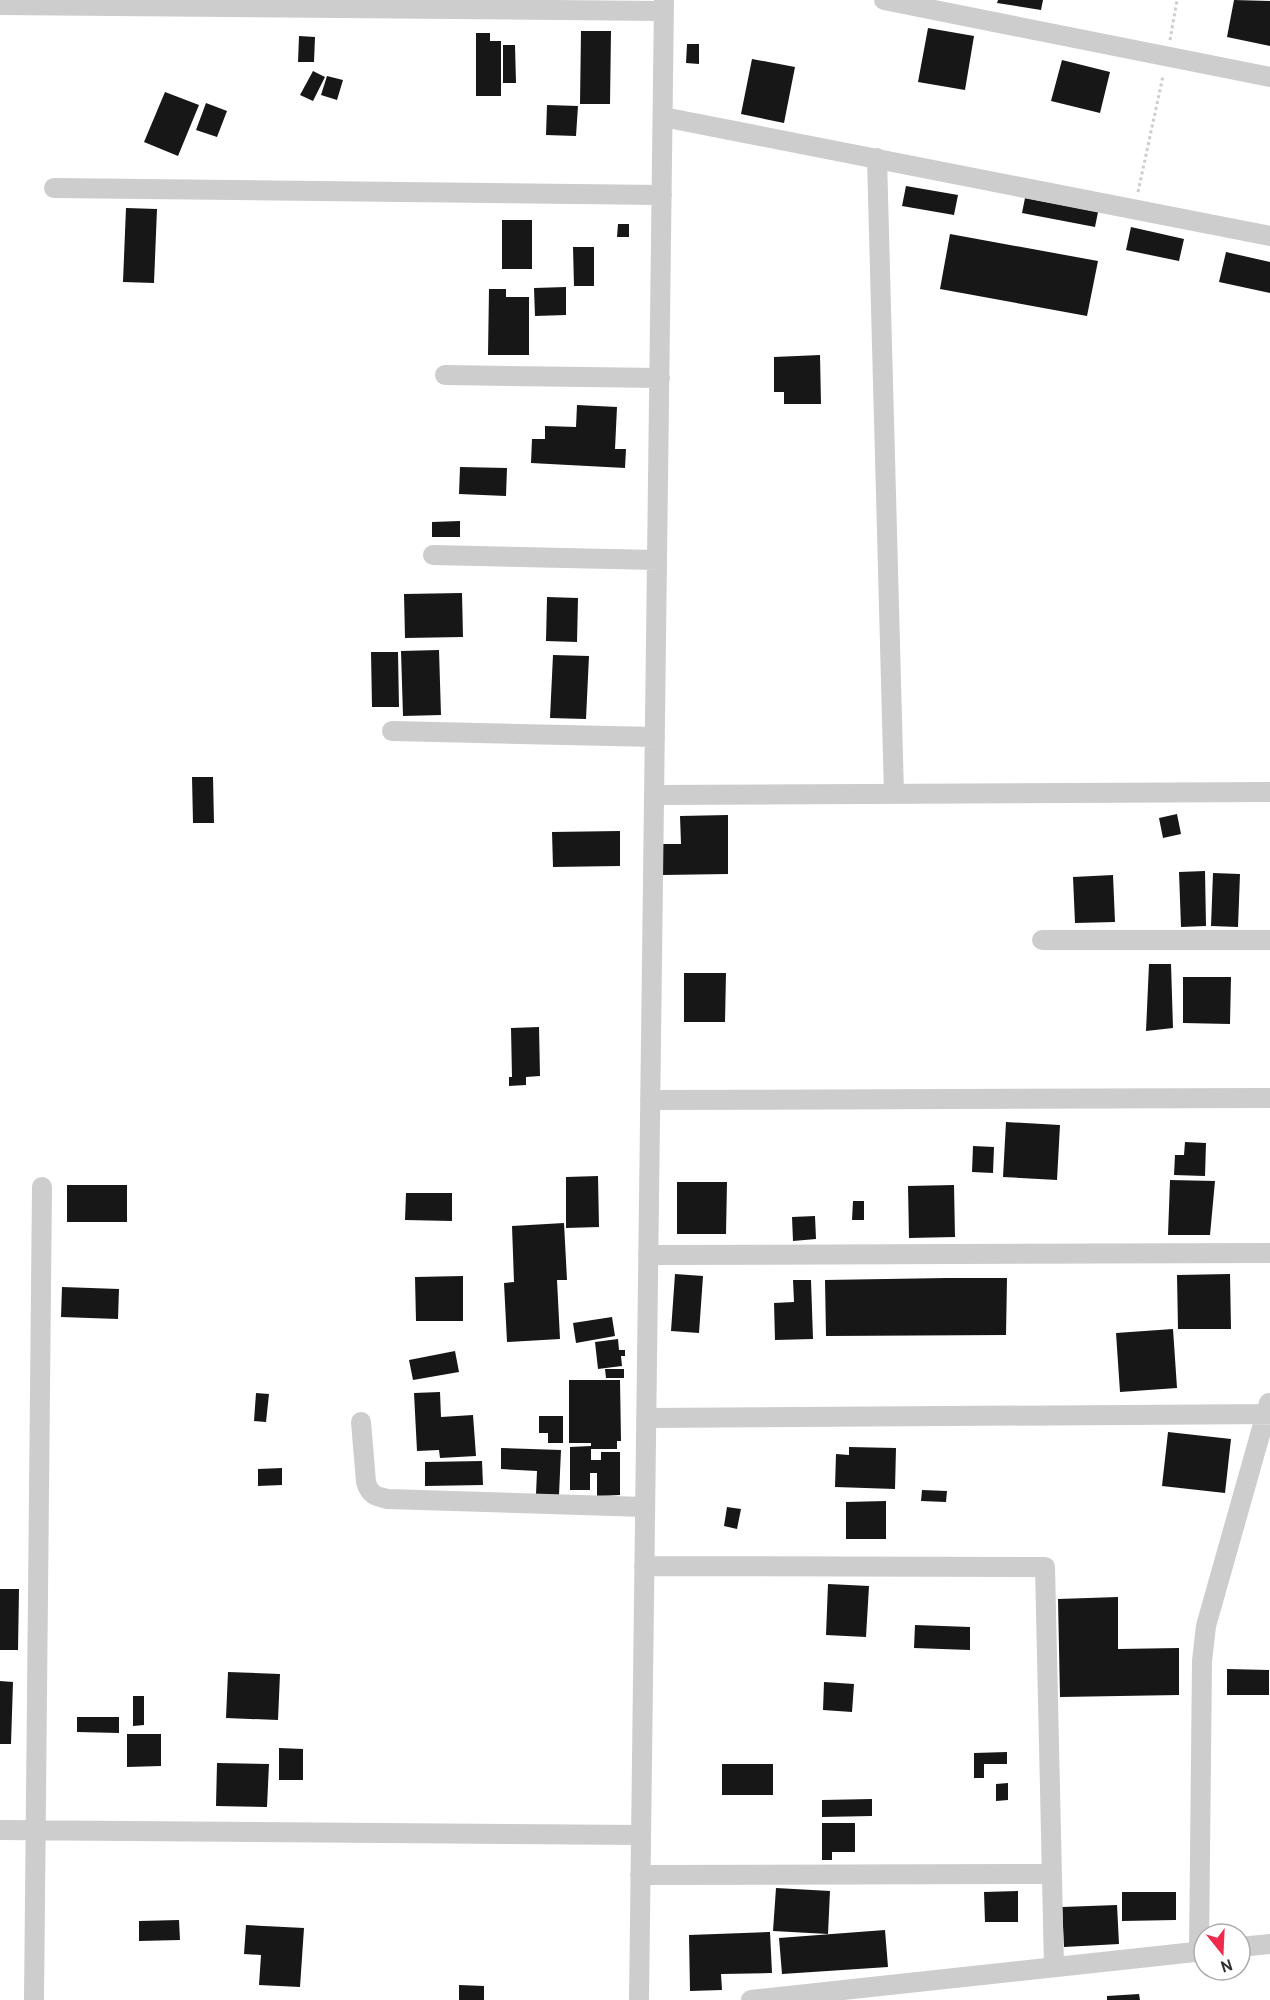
<svg xmlns="http://www.w3.org/2000/svg" width="1270" height="2000" font-family="Cabin,sans-serif">
<rect width="100%" height="100%" fill="#fff"/>
<!-- building -->
<path fill="#171717" d="M998 0H1043L1041 10 997 3Z
M1234 0 1270 1V46L1227 37Z
M928 28 974 36 965 90 918 82Z
M581 31H611L610 104H580Z
M476 33H490V41H501V96H476Z
M299 36 315 37 314 62H298Z
M687 44H699V64L686 63Z
M503 45H515L516 83H503Z
M752 59 795 67 784 123 741 114Z
M1062 60 1110 72 1100 113 1051 101Z
M313 71 325 77 313 101 300 95Z
M327 76 343 80 337 100 321 95Z
M165 92 199 105 178 156 144 142Z
M206 103 227 111 217 137 196 130Z
M547 105 578 106 576 136 546 135Z
M906 186 958 195 954 215 902 206Z
M1025 198 1098 212 1095 227 1022 213Z
M126 208 157 209 154 283 123 282Z
M502 220H532V269H502Z
M618 224H629V237H617Z
M1131 227 1184 239 1179 261 1126 250Z
M950 234 1098 261 1087 316 940 289Z
M573 247H594V286H574Z
M1226 252 1270 262V293L1219 282Z
M566 287V315L535 316 534 288Z
M489 289H506V297H529V355H488Z
M820 355 821 404H784V392H774V357Z
M577 405 617 407 615 449H626L625 468 531 463 532 439H545V426L576 427Z
M460 467 507 468 506 496 459 494Z
M460 521V537H432V522Z
M462 593 463 637 405 638 404 594Z
M547 597 578 598 577 642 546 641Z
M439 650 441 715 403 716 401 651Z
M371 652H398L399 707H372Z
M553 655 589 656 586 719 550 718Z
M192 777H213L214 823H193Z
M1177 814 1181 834 1163 838 1159 818Z
M728 815V874L662 875 661 844H681L680 816Z
M620 831V866L553 867 552 832Z
M1205 871 1206 926 1181 927 1179 872Z
M1213 873 1240 874 1238 927 1211 926Z
M1113 875 1115 922 1075 923 1073 877Z
M1149 964H1171L1173 1028 1146 1031Z
M684 973H726L725 1022H684Z
M1183 977H1231L1230 1024 1183 1023Z
M539 1027 540 1076 526 1077V1085L509 1086V1077H512L511 1028Z
M1006 1122 1060 1125 1057 1180 1003 1177Z
M1185 1142 1206 1143 1205 1176 1174 1175 1175 1155H1184Z
M973 1146 994 1147 993 1173 972 1172Z
M598 1176 599 1227 566 1228V1177Z
M1170 1180 1215 1181 1210 1235H1168Z
M677 1182H727L726 1234H677Z
M67 1185H127V1222H67Z
M954 1185 955 1237 909 1238 908 1186Z
M406 1193H452V1221L405 1220Z
M853 1201H864V1220H852Z
M815 1216 816 1239 793 1241 792 1217Z
M564 1223 567 1280H557L560 1339 507 1342 504 1283 514 1282 512 1226Z
M675 1274 703 1276 699 1333 671 1331Z
M1230 1274 1231 1329H1178L1177 1275Z
M463 1276V1321H416L415 1277Z
M947 1278H1007L1006 1335 826 1336 825 1280Z
M793 1280H811L813 1339 775 1340 774 1303 794 1302Z
M62 1287 119 1289 118 1319 61 1317Z
M612 1317 615 1336 576 1343 573 1323Z
M1173 1329 1177 1388 1120 1392 1116 1333Z
M618 1339 619 1350H625V1356H621L622 1366 598 1369 595 1342Z
M455 1351 459 1372 413 1380 409 1360Z
M605 1369H624V1378H606Z
M569 1380H620L621 1441H617V1449H591V1460H601V1452H620V1495L597 1496V1473H590V1490H570V1447L591 1446V1443H569Z
M440 1392 441 1417 473 1415 476 1456 440 1458 439 1450 417 1451 414 1393Z
M256 1393 269 1394 266 1422 254 1421Z
M539 1416H563V1443H548V1433H539Z
M1168 1432 1231 1439 1225 1493 1162 1486Z
M849 1447 896 1448 895 1489 835 1487 836 1454 849 1455Z
M501 1448 561 1450 559 1495 536 1494 537 1471 501 1469Z
M482 1461 483 1485 425 1486V1462Z
M282 1468V1485L258 1486V1469Z
M922 1490 947 1491 946 1502 921 1501Z
M886 1501V1539H846V1502Z
M727 1507 741 1509 737 1529 724 1526Z
M828 1584 869 1586 866 1637 826 1635Z
M0 1589H19L18 1650H0Z
M1118 1597V1649L1179 1648V1695L1060 1697 1058 1599Z
M915 1625 970 1627V1650L914 1648Z
M1227 1669 1269 1670V1695H1227Z
M228 1672 280 1674 278 1720 226 1718Z
M0 1681 13 1682 11 1744H0Z
M824 1682 854 1684 852 1712 823 1710Z
M133 1696H144V1725L133 1726Z
M77 1717H119V1733L77 1732Z
M127 1734H161V1766L127 1767Z
M279 1748 303 1749V1780H279Z
M1007 1752V1764H984V1778H974V1753Z
M217 1763 269 1764 267 1807 216 1806Z
M722 1764H773V1795H722Z
M1008 1783V1800L996 1801V1784Z
M872 1799V1816L822 1817V1800Z
M822 1823H855V1852H832V1860H822Z
M776 1888 830 1891 828 1934 773 1931Z
M1018 1891V1922H985L984 1892Z
M1122 1892H1176V1920L1122 1921Z
M1117 1905 1119 1944 1064 1947 1062 1907Z
M179 1920 180 1940 139 1941V1921Z
M246 1925 304 1928 300 1987 259 1985 261 1955 244 1954Z
M885 1930 888 1967 782 1974 779 1938Z
M770 1932 772 1973 721 1974 722 1990 690 1991 689 1935Z
M459 1985 484 1986V2000H459Z
M1139 1994 1140 2000H1107V1996Z"/>
<g fill="none" stroke-linecap="round" stroke-linejoin="round">
<!-- path -->
<path stroke="#cdcdcd" stroke-width="3" stroke-dasharray="3 3" stroke-linecap="butt" d="M1170 40 1177 0
M1138 192 1163 76"/>
<!-- minor -->
<path stroke="#cdcdcd" stroke-width="20" d="M884 0 1270 77
M0 5 664 11
M663 117 1270 236
M877 158 894 794
M54 188 662 195
M445 375 660 378
M433 555 657 560
M392 731 655 737
M654 795 1270 792
M1042 940H1270
M650 1100 1270 1098
M648 1255 1270 1253
M646 1418 1270 1414
M361 1422 366 1482C370 1495 375 1496 388 1499L645 1507
M644 1566 1045 1567 1054 1967
M0 1830 641 1835
M640 1875 1052 1874
M1240 1947 1270 1944
M1199 1952 1202 1661 1206 1626 1269 1403
M34 2000 42 1187
M639 2000 664 0
M751 2000 1204 1951"/>
</g>
<!-- north arrow -->
<g transform="translate(1222 1952) rotate(162)"><circle r="28" fill="#ffffff" stroke="#acacac" stroke-width="1.5"/>
<path d="M0-4.5L10 22L0 15L-10 22Z" fill="#ef2a4c"/>
<text y="-9" font-size="16" font-weight="bold" text-anchor="middle" fill="#303030">N</text>
</g>
</svg>
